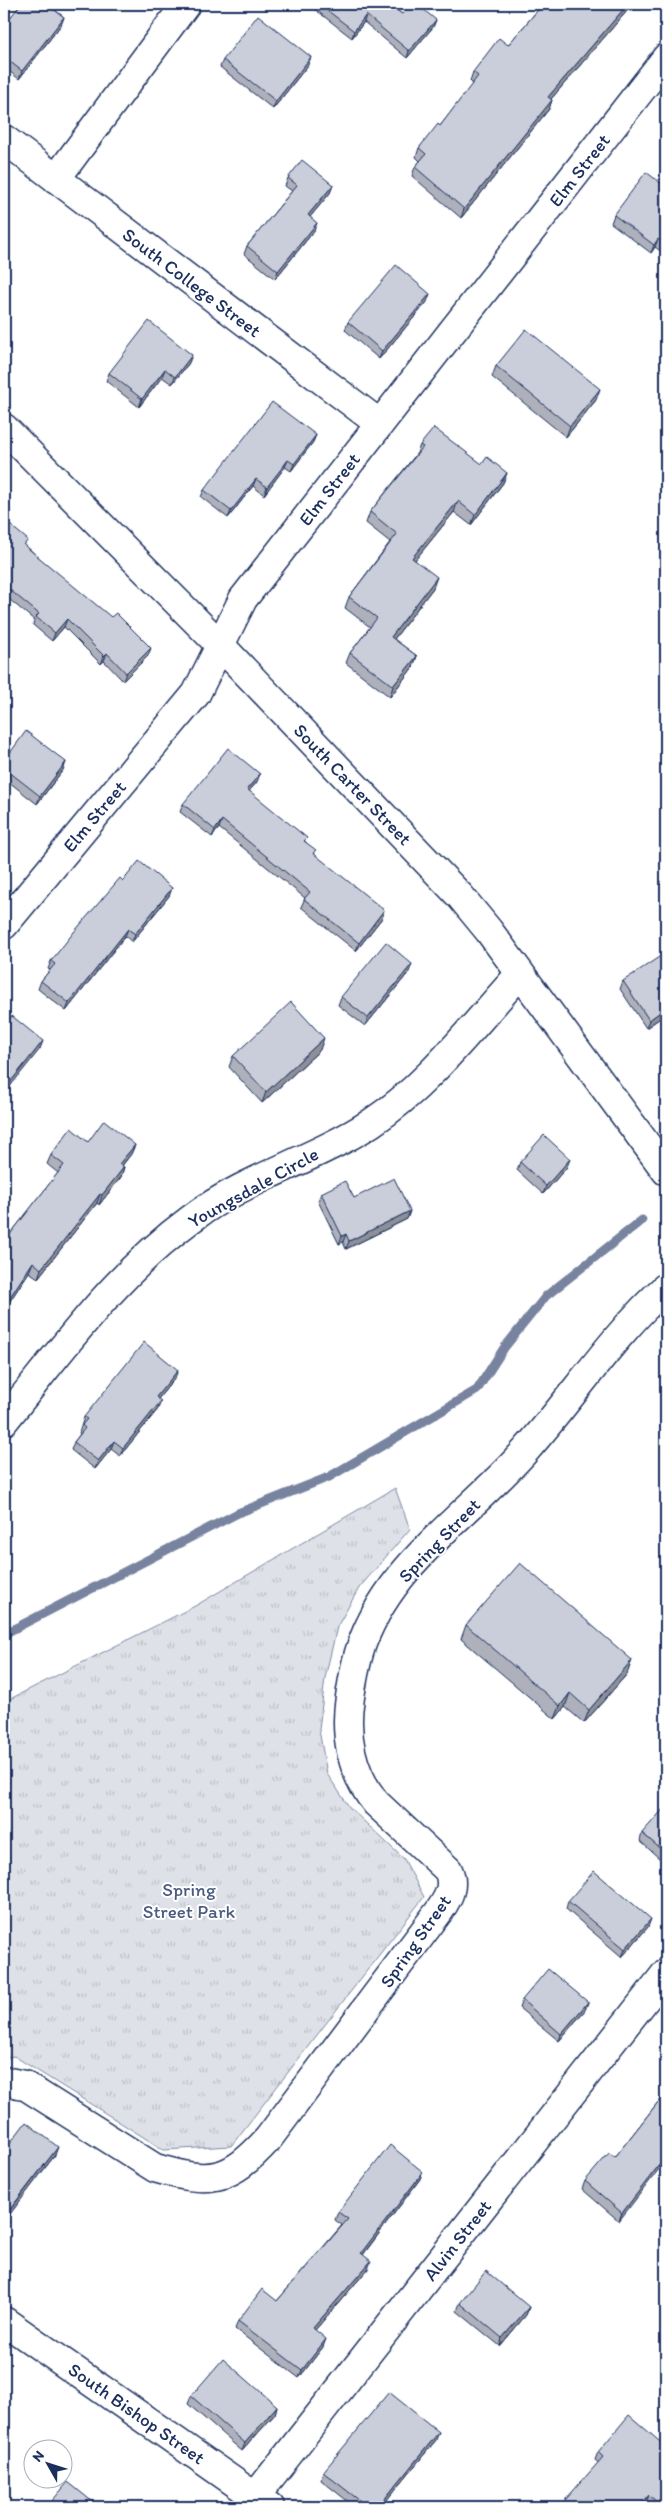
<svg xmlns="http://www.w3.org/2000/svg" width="670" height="2511" font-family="Itim,sans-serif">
<defs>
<pattern id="grass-tufts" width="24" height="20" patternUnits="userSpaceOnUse" patternTransform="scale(1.25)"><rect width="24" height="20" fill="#dee1e7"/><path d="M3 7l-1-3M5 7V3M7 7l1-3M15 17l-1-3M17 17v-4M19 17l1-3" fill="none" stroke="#bec1c9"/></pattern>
</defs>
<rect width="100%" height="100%" fill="#fff"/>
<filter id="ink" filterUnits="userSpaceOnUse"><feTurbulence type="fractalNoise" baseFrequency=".02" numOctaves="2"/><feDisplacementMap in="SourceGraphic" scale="10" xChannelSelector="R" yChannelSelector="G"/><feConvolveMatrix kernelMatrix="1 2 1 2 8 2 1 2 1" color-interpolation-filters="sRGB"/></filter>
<g filter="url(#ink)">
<!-- grass -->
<path fill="url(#grass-tufts)" stroke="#7c88a2" d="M395 1488 410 1529 359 1588 337 1627 325 1678 319 1730 327 1774 350 1808 404 1859 424 1897 231 2146 164 2150 14 2056 4 2058V1702L195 1606Z"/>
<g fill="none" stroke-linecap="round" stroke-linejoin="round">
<!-- stream -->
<path stroke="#77839f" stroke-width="9" d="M4 1634 238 1513 329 1477 477 1390 504 1348 546 1296 642 1220"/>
<defs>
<path id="minor" d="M4 139 380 424
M56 179 186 4
M4 925 196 694 243 599 666 58
M4 1421C62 1349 116 1274 191 1219 245 1178 314 1160 371 1123 428 1086 474 1024 520 974
M4 2081 24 2085 155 2168C210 2184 229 2182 268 2139L440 1910C449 1897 455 1885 448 1870L376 1803C351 1773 344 1734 350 1697 353 1678 356 1659 363 1641 394 1560 471 1513 526 1450 574 1396 613 1335 666 1287
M4 2321 270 2507
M247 2507 666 1973"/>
<path id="tertiary" d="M4 428 219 644 461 897 489 931 666 1171"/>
</defs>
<!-- minor casing -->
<use href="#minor" stroke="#1b2f5e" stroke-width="31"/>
<!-- tertiary casing -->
<use href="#tertiary" stroke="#1b2f5e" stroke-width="31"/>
<!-- minor -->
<use href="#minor" stroke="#fff" stroke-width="28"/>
<!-- tertiary -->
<use href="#tertiary" stroke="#fff" stroke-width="28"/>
</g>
<!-- wall -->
<path fill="#aeb1bb" stroke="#1b2f5e" d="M308 4H388L402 14 436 20 433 27 407 58 364 22 352 38Z
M543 4H633L551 99 552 100 549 109 461 218 412 176 415 167 420 161 416 157 419 148 440 126 473 84 470 81 473 72 508 45Z
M51 7 64 17 61 25 19 79 4 67V15L9 19Z
M223 60 308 65 273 109 220 67Z
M288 178 333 185 330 193 310 217 314 231 275 279 244 254 247 246 292 191 285 186Z
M666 187V255L655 247 651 253 611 223 614 215Z
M427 302 379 359 345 330 348 322Z
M189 363 172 384 162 377 139 407 106 381 109 373Z
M496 366 596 400 566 437 492 377Z
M316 435 313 442 291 471 285 467 264 495 253 486 228 518 201 497 204 490Z
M420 445 507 473 503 483 471 525 454 512 415 560 433 588 394 639 417 656 413 667 390 697 346 663 350 653 370 627 345 608 349 597 390 542 366 523 370 512 417 453Z
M4 520 26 546 148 656 123 681 104 661 101 664 64 627 52 641 33 625 34 620 4 595Z
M4 761 66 762 63 770 37 804 4 778Z
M257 782 249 791 305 841 314 854 382 918 356 951 301 907 305 898 219 828 212 837 180 812 183 804Z
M123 881 172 888 169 896 132 942 125 936 66 1011 38 989 41 981 50 970 48 969 51 961Z
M409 972 365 1026 338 1005 341 997Z
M623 981 666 1014 646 1028 620 989Z
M320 1050 262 1103 229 1067 233 1056Z
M88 1142 135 1145 131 1154 122 1166 124 1167 121 1177 99 1205 97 1203 38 1278 29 1272 4 1310V1242L58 1173 47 1164 51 1155Z
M520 1162 567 1167 543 1194 517 1170Z
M321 1193 354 1198 410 1211 407 1219 346 1249 343 1242 339 1244 318 1201Z
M175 1378 158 1399V1409L120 1456 111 1449 95 1469 71 1450 74 1442 80 1434 79 1433 84 1417Z
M466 1625 632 1660 627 1674 584 1723 565 1707 555 1719 461 1639Z
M642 1833 666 1853 660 1859 640 1841Z
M568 1901 648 1927 622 1957 566 1909Z
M522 2000 588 2002 585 2010 559 2041 519 2008Z
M666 2092 619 2221 582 2189 585 2181 615 2157Z
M4 2151 55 2155 6 2219V2229L4 2231Z
M420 2179 363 2255 368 2269 315 2330 323 2347 299 2378 235 2329 238 2321 277 2301 342 2225 335 2220 338 2212Z
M460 2303 529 2307 526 2315 500 2346 457 2311Z
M191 2396 277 2406 275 2414 242 2451 188 2404Z
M436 2440 381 2507H355L321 2480 323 2472Z
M666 2447V2496L657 2507H651L595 2460 598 2452Z"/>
<!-- shaded-wall -->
<path fill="#8d9099" stroke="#1b2f5e" d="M628 4H633L545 106 548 97Z
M366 15 364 22 352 38 354 31Z
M64 17 61 25 19 79 22 71Z
M436 20 433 27 407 58 409 51Z
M311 57 308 65 273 109 276 101Z
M552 100 549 109 461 218 464 209Z
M333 185 330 193 305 223 308 215Z
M9 215 6 223 4 225V221Z
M317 223 314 231 275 279 278 271Z
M658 239 655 247 651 253 654 245Z
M430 294 427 302 379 359 382 351Z
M192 355 189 363 172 384 175 377Z
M165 369 162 377 139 407 142 399Z
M600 389 596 400 566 437 570 426Z
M316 435 313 442 291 471 294 464Z
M288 460 285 467 264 495 267 487Z
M507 473 503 483 471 525 475 515Z
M256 479 253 486 228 518 231 511Z
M458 501 454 512 408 569 412 558Z
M437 577 433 588 388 647 391 637Z
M67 619 64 627 52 641 55 633Z
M151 648 148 656 123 681 126 673Z
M107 653 104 661 101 664 104 656Z
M417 656 413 667 390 697 393 686Z
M66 762 63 770 37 804 40 796Z
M260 774 257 782 244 797 247 789Z
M222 820 219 828 212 837 215 830Z
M172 888 169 896 132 942 135 934Z
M384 910 382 918 356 951 359 943Z
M128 929 125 936 66 1011 69 1003Z
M412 964 409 972 365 1026 368 1018Z
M666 1008V1014L646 1028 649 1020Z
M324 1038 320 1050 262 1103 266 1092Z
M43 1041 40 1049 4 1094V1090Z
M135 1145 131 1154 116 1173 119 1164Z
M570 1159 567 1167 543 1194 546 1186Z
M124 1167 121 1177 99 1205 102 1195Z
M100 1194 97 1203 38 1278 41 1269Z
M410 1211 407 1219 346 1249 349 1241Z
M346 1234 343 1242 339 1244 342 1236Z
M33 1262 29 1272 4 1310V1306Z
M178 1370 175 1378 153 1405 156 1397Z
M161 1401 158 1409 120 1456 123 1448Z
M114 1441 111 1449 95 1469 98 1461Z
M632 1660 627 1674 584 1723 589 1710Z
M570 1693 565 1707 555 1719 560 1706Z
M666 1848V1853L660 1859 663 1851Z
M651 1919 648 1927 622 1957 625 1949Z
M588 2002 585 2010 559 2041 561 2034Z
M58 2147 55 2155 4 2222V2218Z
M666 2156V2160L619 2221 622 2213Z
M423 2172 420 2179 358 2261 361 2253Z
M9 2221 6 2229 4 2231V2227Z
M371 2261 368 2269 310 2336 313 2328Z
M529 2307 526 2315 500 2346 502 2338Z
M326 2339 323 2347 299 2378 302 2370Z
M277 2406 275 2414 242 2451 245 2443Z
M439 2432 436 2440 381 2507H378Z
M666 2491V2496L657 2507H655L657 2502Z
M649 2495 646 2503 643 2507H639Z"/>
<!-- building -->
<path fill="#caceda" stroke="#1b2f5e" d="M21 4H51L49 6 64 17 22 71 4 57V15L9 19Z
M319 4H388L402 14 411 4H417L436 20 409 51 366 15 354 31Z
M543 4H628L548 97 552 100 464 209 415 167 426 154 419 148 438 124 440 126 478 76 473 72 499 38 508 45Z
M258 15 311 57 276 101 223 60Z
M302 160 333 185 308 215 317 223 278 271 247 246 297 185 288 178Z
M646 172 666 187V245L658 239 654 245 614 215Z
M4 210 9 215 4 221Z
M396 265 430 294 382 351 348 322Z
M149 321 192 355 175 377 165 369 142 399 109 373Z
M526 329 600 389 570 426 496 366Z
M272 402 316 435 294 464 288 460 267 487 256 479 231 511 204 490Z
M434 428 482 464 487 457 507 473 475 515 458 501 412 558 437 577 391 637 417 656 393 686 350 653 377 618 349 597 397 534 370 512 423 447 420 445Z
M4 520 28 540 24 545 111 617 116 613 151 648 126 673 107 653 104 656 67 619 55 633 36 617 39 614 4 585Z
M26 731 66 762 40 796 4 768V761Z
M228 748 260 774 247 789 307 838 304 841 316 850 313 853 384 910 359 943 304 899 310 892 222 820 215 830 183 804Z
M139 861 172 888 135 934 128 929 69 1003 41 981 55 964 51 961 74 932 120 878 123 881Z
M386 942 412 964 368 1018 341 997Z
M665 953 666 954V1008L649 1020 623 981Z
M291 1002 324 1038 266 1092 233 1056Z
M12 1016 43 1041 4 1090V1026Z
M104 1120 135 1145 119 1164 124 1167 102 1195 100 1194 41 1269 33 1262 4 1306V1242L64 1165 51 1155 71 1128 88 1142Z
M544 1135 570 1159 546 1186 520 1162Z
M394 1178 410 1211 349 1241 346 1234 342 1236 321 1193 345 1181 354 1198Z
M144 1342 178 1370 156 1397 161 1401 123 1448 114 1441 98 1461 74 1442 85 1428 82 1425 87 1419 84 1417Z
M520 1563 632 1660 589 1710 570 1693 560 1706 466 1625Z
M665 1807 666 1808V1848L663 1851 642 1833Z
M594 1871 651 1919 625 1949 568 1901Z
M548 1969 588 2002 561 2034 522 2000Z
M666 2092V2156L622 2213 585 2181 609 2153 615 2157Z
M26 2122 58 2147 4 2217 9 2221 4 2227V2165L9 2158 4 2154V2151Z
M390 2145 423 2172 361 2253 371 2261 313 2328 326 2339 302 2370 238 2321 262 2289 277 2301 348 2219 338 2212Z
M486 2271 529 2307 502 2338 460 2303Z
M223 2359 277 2406 245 2443 191 2396Z
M389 2392 439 2432 378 2507H368L323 2472Z
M629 2415 666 2447V2491L657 2502 649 2495 639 2507H559L603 2457 598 2452Z
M68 2482 99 2507H47Z"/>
</g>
<g text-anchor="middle" stroke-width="4" stroke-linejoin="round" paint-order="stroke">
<!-- street labels -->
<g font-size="19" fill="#1b2f5e" stroke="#fff">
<text transform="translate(579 170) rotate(-52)" y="7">Elm Street</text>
<text transform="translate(192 282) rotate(37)" y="7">South College Street</text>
<text transform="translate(329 489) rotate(-52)" y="7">Elm Street</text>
<text transform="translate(353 784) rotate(46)" y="7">South Carter Street</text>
<text transform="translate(94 816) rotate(-50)" y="7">Elm Street</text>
<text transform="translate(253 1187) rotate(-29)" y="7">Youngsdale Circle</text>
<text transform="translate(439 1540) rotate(-46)" y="7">Spring Street</text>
<text transform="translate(415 1941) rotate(-55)" y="7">Spring Street</text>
<text transform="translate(457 2240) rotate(-52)" y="7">Alvin Street</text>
<text transform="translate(137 2413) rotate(35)" y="7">South Bishop Street</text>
</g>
<!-- park labels -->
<g font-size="19" fill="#4c5c80" stroke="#fff">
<text x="189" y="1896">Spring<tspan x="189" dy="22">Street Park</tspan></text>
</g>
</g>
<!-- margin -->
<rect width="670" height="2511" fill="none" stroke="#fff" stroke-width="20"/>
<rect x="10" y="10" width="650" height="2491" fill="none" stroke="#1b2f5e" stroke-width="2" filter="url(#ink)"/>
<!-- north arrow -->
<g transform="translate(48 2464) rotate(309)"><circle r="24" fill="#ffffff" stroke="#a4acbf"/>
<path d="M0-4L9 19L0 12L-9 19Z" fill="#1b2f5e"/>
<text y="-8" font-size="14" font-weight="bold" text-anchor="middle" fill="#1b2f5e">N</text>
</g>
</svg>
